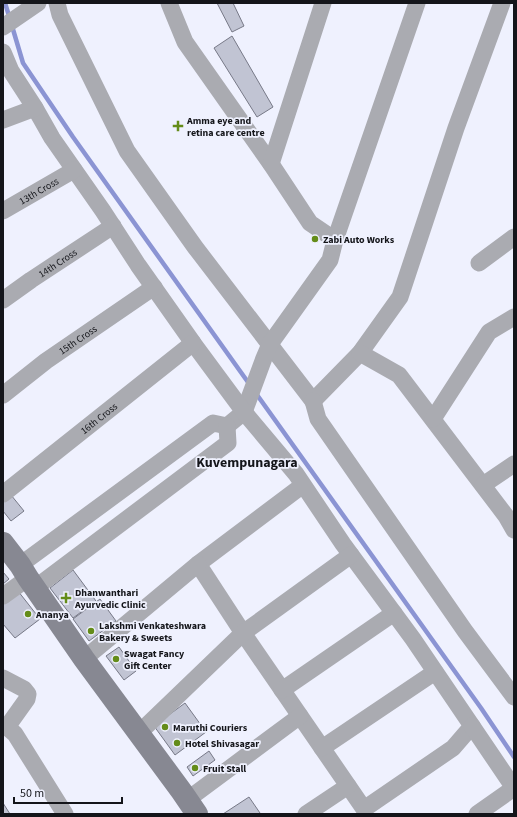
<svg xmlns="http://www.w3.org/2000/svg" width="517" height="817" font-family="'Source Sans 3',sans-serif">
<rect width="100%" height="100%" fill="#eff1fe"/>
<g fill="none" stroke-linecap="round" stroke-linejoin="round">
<!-- stream -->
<path stroke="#8b94d3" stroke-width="4.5" d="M5 3 10 19
M12 26 23 63 73 137 250 385
M255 392 481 708 514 757"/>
</g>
<!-- building -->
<path fill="#c1c4d3" stroke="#777987" d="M217 3H233L244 26 232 32Z
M232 36 273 107 257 117 214 48Z
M11 495 24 511 11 521 3 511V501Z
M73 570 96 601 73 618 50 588Z
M3 572 9 579 3 584Z
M18 591 40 619 15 638 3 624V603Z
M100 599 116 621 89 641 73 619Z
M119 647 136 671 124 680 106 656Z
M185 703 206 732 175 755 154 726Z
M209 751 215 760 193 776 187 767Z
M249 797 260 813 258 814H223Z
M3 803 10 814H3Z"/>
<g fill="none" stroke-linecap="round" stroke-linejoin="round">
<!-- street -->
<g stroke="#aaabb1" stroke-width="17">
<path d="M57 3 60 15 127 151 195 247 313 401 360 353 400 297 456 128 502 3"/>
<path d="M169 3 185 42 271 164 310 223 335 240 330 260 270 344 264 358 244 412 227 426"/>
<path d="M3 27 38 3"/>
<path d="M3 52 11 71 35 108 52 138 103 211 138 265 193 343 244 412 296 474 343 544 413 639 472 726 453 748 364 809 243 633 198 564 303 485"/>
<path d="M3 120 35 108"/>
<path d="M271 164 323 3"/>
<path id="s1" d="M3 211 74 170"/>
<path d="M335 240 417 3"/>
<path d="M479 263 514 237"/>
<path id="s2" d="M3 300 31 280 113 226"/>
<path d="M360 353 399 375 506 516 514 530"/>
<path id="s3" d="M3 395 46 361 154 287"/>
<path d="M313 401 318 419 465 631 514 697"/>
<path d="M433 419 489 332 514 317"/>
<path d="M483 485 514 464"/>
<path id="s4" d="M3 494 193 343"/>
<path d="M20 565 213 423 227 426"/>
<path d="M35 588 228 443 227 426"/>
<path d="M3 596 28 578"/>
<path d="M84 659 198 564"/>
<path d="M3 678 24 689 28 694 27 699 7 727"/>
<path d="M282 690 394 613"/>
<path d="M472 726 514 788"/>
<path d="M3 727H7L15 734 65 814"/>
<path d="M139 733 243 633 351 555"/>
<path d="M322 748 435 672"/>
<path d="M187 800 300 716"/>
<path d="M306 814 348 786"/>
<path d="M477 814 514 788"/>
</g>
<!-- secondary -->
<path stroke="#878892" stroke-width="22" d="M3 543 20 565 28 578 84 659 182 792 197 814"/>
</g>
<!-- markers -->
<g fill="#648c19" stroke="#eff1fe" stroke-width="1.5">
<path d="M176 120h4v4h4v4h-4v4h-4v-4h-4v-4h4z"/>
<circle cx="315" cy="239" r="4"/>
<path d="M64 592h4v4h4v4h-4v4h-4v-4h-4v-4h4z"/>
<circle cx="28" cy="614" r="4"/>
<circle cx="91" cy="631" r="4"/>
<circle cx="116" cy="659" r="4"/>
<circle cx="165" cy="727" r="4"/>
<circle cx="177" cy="743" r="4"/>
<circle cx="195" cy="768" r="4"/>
</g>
<g text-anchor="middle" stroke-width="3.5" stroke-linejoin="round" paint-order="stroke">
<!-- poi labels -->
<g font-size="10" font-weight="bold" fill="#14151a" stroke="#eff1fe" text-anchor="start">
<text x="187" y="124">Amma eye and<tspan x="187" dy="12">retina care centre</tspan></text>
<text x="323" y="243">Zabi Auto Works</text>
<text x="75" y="596">Dhanwanthari<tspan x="75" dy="12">Ayurvedic Clinic</tspan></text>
<text x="36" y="618">Ananya</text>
<text x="99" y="629">Lakshmi Venkateshwara<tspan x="99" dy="12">Bakery &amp; Sweets</tspan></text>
<text x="124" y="657">Swagat Fancy<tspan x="124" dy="12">Gift Center</tspan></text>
<text x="173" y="731">Maruthi Couriers</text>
<text x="185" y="747">Hotel Shivasagar</text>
<text x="203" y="772">Fruit Stall</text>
</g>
<!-- street labels -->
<g font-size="10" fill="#14151a" stroke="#eff1fe">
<text dy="4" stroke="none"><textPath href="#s1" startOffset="41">13th Cross</textPath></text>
<text dy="4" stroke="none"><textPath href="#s2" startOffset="66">14th Cross</textPath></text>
<text dy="4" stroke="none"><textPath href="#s3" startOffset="93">15th Cross</textPath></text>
<text dy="4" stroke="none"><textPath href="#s4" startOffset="122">16th Cross</textPath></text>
</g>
<!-- district labels -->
<g font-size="14" font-weight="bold" fill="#14151a" stroke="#eff1fe">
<text x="247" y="467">Kuvempunagara</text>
</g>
</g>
<!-- border -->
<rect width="517" height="817" fill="none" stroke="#14151a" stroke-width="8"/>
<!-- scale -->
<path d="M14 797v6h108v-6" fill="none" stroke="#14151a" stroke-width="2"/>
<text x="20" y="797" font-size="12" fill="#14151a" stroke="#eff1fe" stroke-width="3" paint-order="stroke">50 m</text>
</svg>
